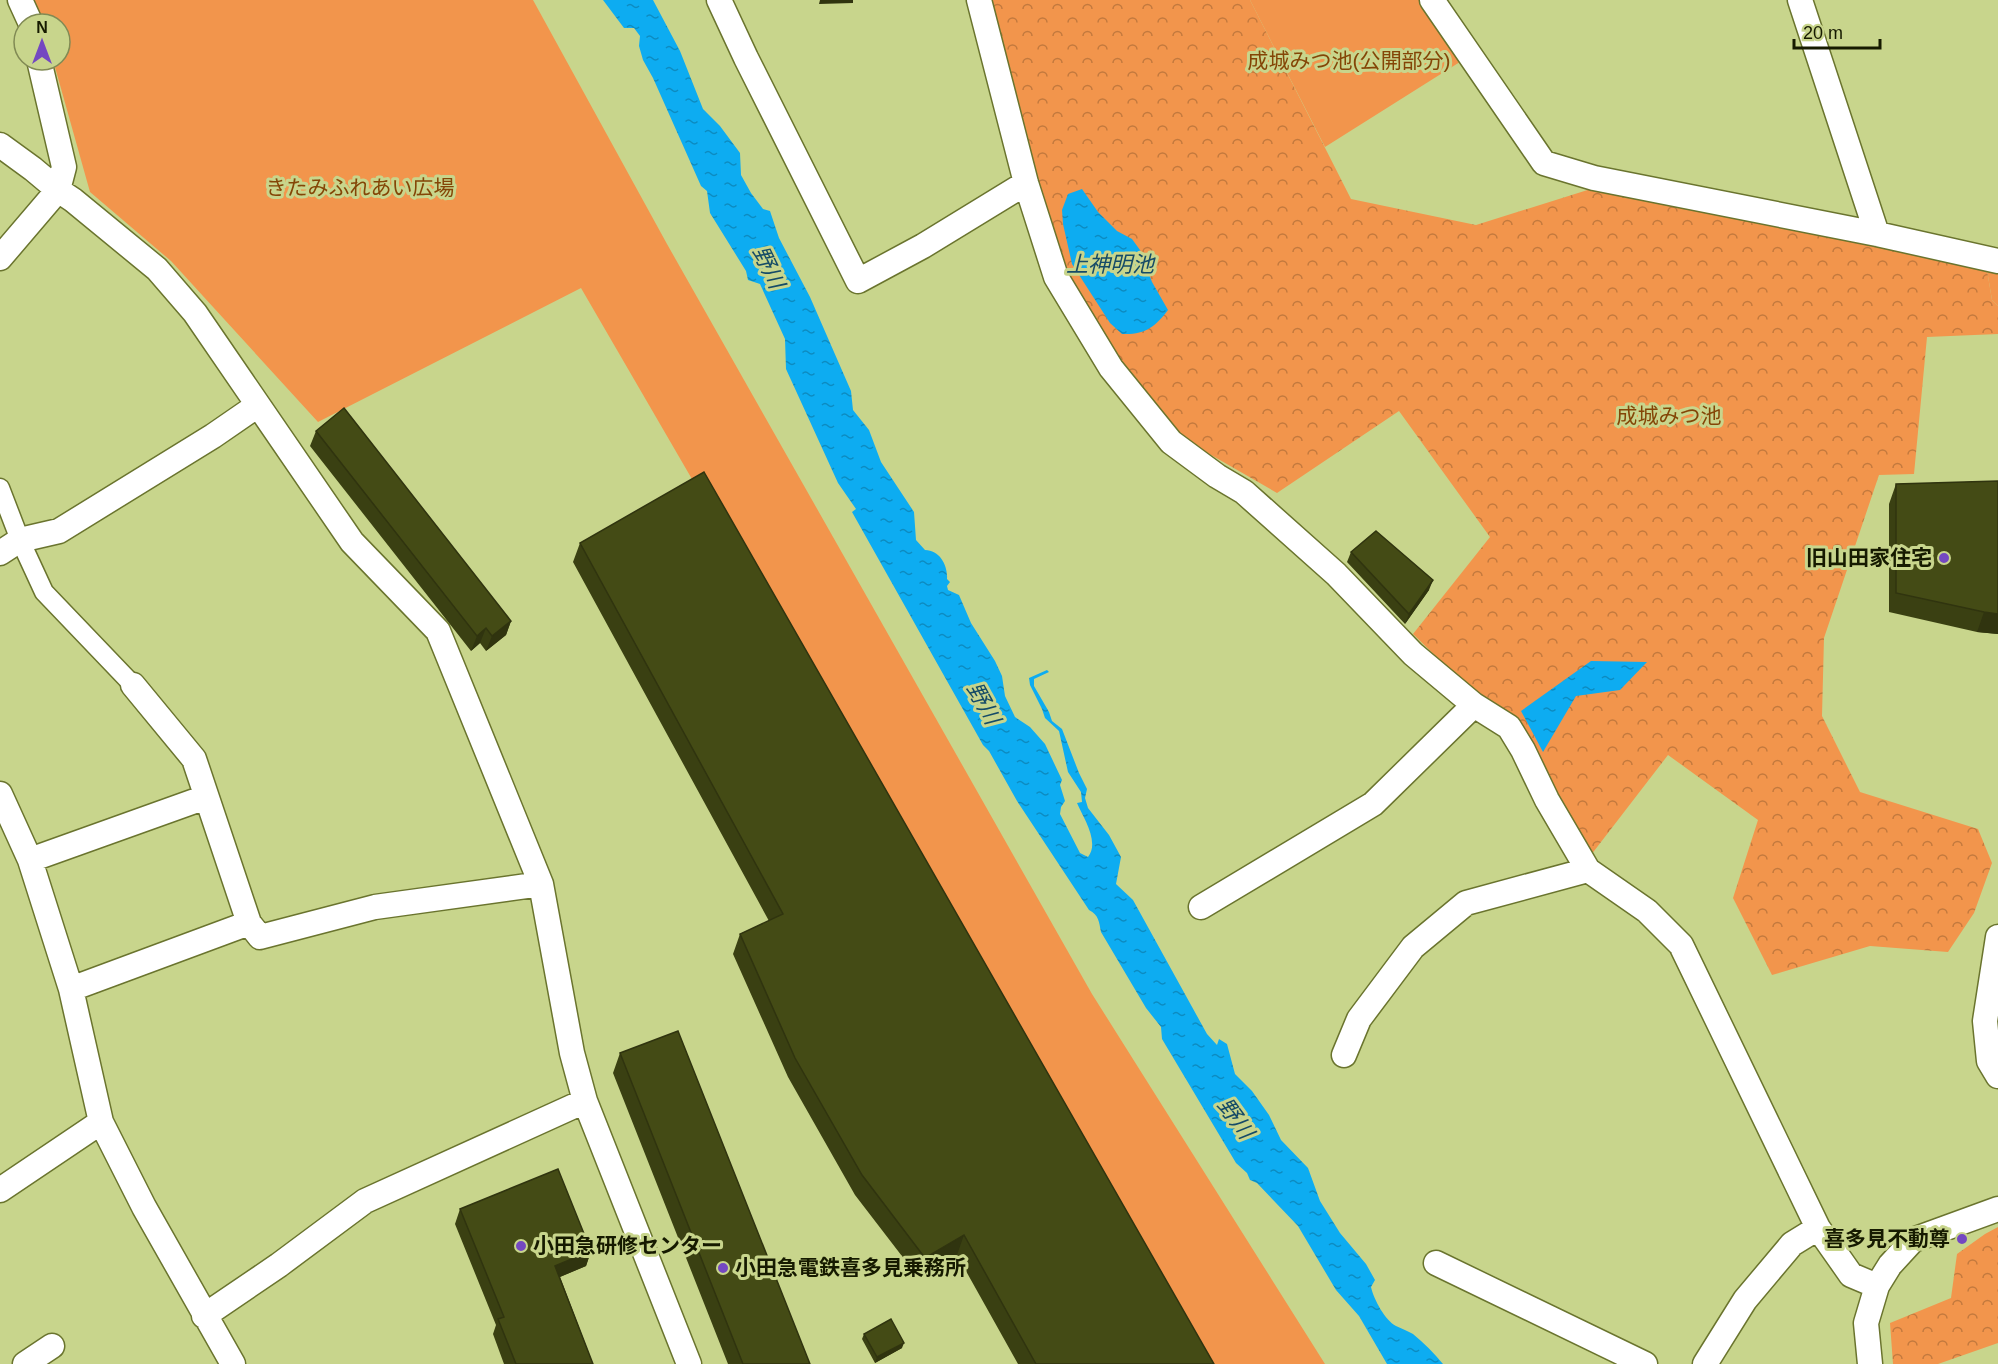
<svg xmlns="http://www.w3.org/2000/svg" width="1998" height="1364" font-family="Arial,'Noto Sans JP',sans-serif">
<defs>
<pattern id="forest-crowns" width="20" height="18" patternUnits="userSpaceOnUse" patternTransform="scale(1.5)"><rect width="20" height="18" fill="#f2954c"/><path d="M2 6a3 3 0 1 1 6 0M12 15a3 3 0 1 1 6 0" fill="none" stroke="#c3793d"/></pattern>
<pattern id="water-ripples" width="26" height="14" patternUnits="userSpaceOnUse" patternTransform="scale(1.5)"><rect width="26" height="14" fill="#0dacf1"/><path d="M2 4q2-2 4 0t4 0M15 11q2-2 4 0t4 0" fill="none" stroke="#0c8bc1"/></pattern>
</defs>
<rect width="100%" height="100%" fill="#c8d58c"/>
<!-- green -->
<path fill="#f2954c" d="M34 0H533L667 244 1092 994 1325 1364H1206L581 288 318 422 171 261 90 192 53 60H60V24H43Z
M1250 0H1432L1471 55 1325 147Z
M1987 270 1998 272V306L1992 300Z"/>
<!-- forest -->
<path fill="url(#forest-crowns)" d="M974 0H1250L1351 199 1476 225 1613 182 1987 270 1992 300 1998 306V334L1927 337 1914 474 1879 475 1824 638 1822 716 1860 792 1978 829 1992 863 1974 913 1948 952 1870 946 1772 975 1733 898 1758 820 1668 755 1591 855 1516 722 1453 673 1413 634 1490 537 1399 411 1277 493 1159 425 1052 284Z
M1998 1227V1343L1938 1364H1893L1890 1323 1951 1298 1957 1254 1985 1234Z"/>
<!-- water -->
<path fill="url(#water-ripples)" d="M603 0H653L680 51 703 109 720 126 740 153 741 175 751 193 763 209 770 211 779 238 810 297 851 391 853 410 869 430 881 462 914 512 916 540 925 550C940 550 948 566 947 579L950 582 947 586 948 590 959 595 971 623 995 661 1002 676 1005 696 1015 717 1030 727 1045 744 1062 780 1060 785 1065 801 1061 807 1060 814 1080 853 1088 857C1100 842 1083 817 1077 803L1082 802 1081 792 1068 772 1059 731 1045 718 1042 709 1030 685 1029 678 1047 670 1049 672 1034 679V686L1049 712 1052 721 1062 729 1079 773 1087 789 1085 798 1088 808 1109 835 1121 857 1116 884 1133 900 1207 1034 1217 1045 1219 1039 1227 1044 1235 1074 1252 1091 1269 1115 1281 1140 1308 1168 1320 1201 1340 1233 1366 1264 1375 1280 1371 1287C1374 1300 1385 1320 1396 1326 1402 1329 1408 1331 1413 1334 1424 1343 1434 1353 1443 1364H1387L1359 1316 1336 1290 1298 1226 1257 1183 1250 1180 1247 1173 1236 1163 1162 1039 1161 1027 1146 1008 1101 932C1099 922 1099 915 1089 910L1017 801 989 751 983 745 852 512 856 509 838 483 786 369 785 339 760 284 748 280 746 271 710 213 707 191 701 186 653 78 643 60 639 46 640 36 634 28H624Z
M1082 189 1098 212 1117 231 1132 239 1140 250 1152 282 1168 310C1155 327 1145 335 1122 334L1110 323 1072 264 1063 224 1062 210 1068 194Z
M1591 661 1647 662 1620 690 1576 696 1543 752 1521 711Z"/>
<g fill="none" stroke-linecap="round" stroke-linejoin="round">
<defs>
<path id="pedestrian" d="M0 488 20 540 44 592 133 685"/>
<path id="minor" d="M20 0 31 24
M719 0 746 58 858 281 923 246 1026 183
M979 0 1026 183 1056 277 1111 368 1171 442 1217 476 1244 492 1336 574 1413 654 1474 705 1509 727 1523 750 1547 800 1588 870 1647 911 1681 945 1818 1228 1851 1275 1877 1286
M1432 0 1544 163 1594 178 1877 234 1998 261
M1800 0 1877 234
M0 145 33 169 58 190 73 200 157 269 195 313 352 542 438 631 541 884 572 1053 585 1101 689 1364
M0 258 58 190 64 167 39 60
M0 553 20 540 59 531 213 436 258 405
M133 685 194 759 249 923 260 937 375 907 541 884
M0 794 30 860 71 989 101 1122 144 1207 233 1364
M30 860 206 797
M1201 907 1373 804 1474 705
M1998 937 1985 1021 1989 1061 1998 1076
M71 989 249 923
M1344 1055 1359 1019 1413 947 1466 903 1588 870
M0 1190 101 1122
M1436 1263 1645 1364
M204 1316 279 1265 365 1201 585 1101
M25 1364 52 1346
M1705 1364 1745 1300 1792 1244 1818 1228
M1870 1364 1866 1323 1877 1286 1890 1265 1913 1240 1998 1209"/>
</defs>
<!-- pedestrian casing -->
<use href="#pedestrian" stroke="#6a742e" stroke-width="21"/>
<!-- minor casing -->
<use href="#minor" stroke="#6a742e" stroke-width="27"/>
<!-- pedestrian -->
<use href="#pedestrian" stroke="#fff" stroke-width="18"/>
<!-- minor -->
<use href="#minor" stroke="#fff" stroke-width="24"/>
</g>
<!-- wall -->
<path fill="#3a4012" d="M316 431 511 621 506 635 486 651 480 643 471 651 310 446Z
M1998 481V634L1977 632 1889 612V504L1896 484Z
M580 543 1214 1364H1018L957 1255 918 1277 855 1195 788 1077 733 954 740 934 769 921 573 562Z
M1351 552 1429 590 1405 624 1347 562Z
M620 1053 810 1364H728L613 1073Z
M460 1209 591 1251 586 1266 560 1277 593 1364H504L493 1334 496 1325 455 1224Z
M864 1334 902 1348 875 1363 862 1339Z"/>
<!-- shaded-wall -->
<path fill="#30340f" d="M820 0H853V3L819 4Z
M1433 580 1429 590 1405 624 1409 614Z
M1984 612 1998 614V634L1977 632Z
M511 621 506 635 486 651 492 636Z
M486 628 480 643 471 651 477 636Z
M964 1235 957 1255 918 1277 925 1258Z
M591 1251 586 1266 550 1281 555 1266Z
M904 1343 902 1348 875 1363 877 1357Z"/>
<!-- building -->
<path fill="#444b15" stroke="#30340f" stroke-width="1.5" d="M344 408 511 621 492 636 486 628 477 636 316 431Z
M704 472 1214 1364H1036L964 1235 925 1258 862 1175 795 1058 740 934 783 914 580 543Z
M1998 481V614L1984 612 1896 593V484Z
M1376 531 1433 580 1409 614 1351 552Z
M678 1031 810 1364H743L620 1053Z
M558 1169 591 1251 555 1266 593 1364H516L498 1319 504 1317 460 1209Z
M891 1319 904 1343 877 1357 864 1334Z"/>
<!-- markers -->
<g fill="#7448c1" stroke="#c8d58c" stroke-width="2">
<circle cx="1944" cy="558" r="6"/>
<circle cx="1962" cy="1239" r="6"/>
<circle cx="521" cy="1246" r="6"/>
<circle cx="723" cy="1268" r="6"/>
</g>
<g text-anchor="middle" stroke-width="6" stroke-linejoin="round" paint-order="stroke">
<!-- park labels -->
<g font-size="21" fill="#844506" stroke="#c8d58c">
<text x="1349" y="68">成城みつ池(公開部分)</text>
<text x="360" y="195">きたみふれあい広場</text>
<text x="1669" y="423">成城みつ池</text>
</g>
<!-- poi labels -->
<g font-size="21" font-weight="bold" fill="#161a00" stroke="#c8d58c" text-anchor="end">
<text x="1932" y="565">旧山田家住宅</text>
<text x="1950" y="1246">喜多見不動尊</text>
<text x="533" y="1253" text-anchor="start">小田急研修センター</text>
<text x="735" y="1275" text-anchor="start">小田急電鉄喜多見乗務所</text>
</g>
<!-- water labels -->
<g font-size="22" font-style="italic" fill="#154b67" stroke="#c8d58c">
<text x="1110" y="272">上神明池</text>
<text transform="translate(769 267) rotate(64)" y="8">野川</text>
<text transform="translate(984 703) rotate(61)" y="8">野川</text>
<text transform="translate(1236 1118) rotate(54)" y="8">野川</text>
</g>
</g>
<!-- north arrow -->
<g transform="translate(42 42)"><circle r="28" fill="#c8d58c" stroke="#818a54" stroke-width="1.5"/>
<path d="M0-4.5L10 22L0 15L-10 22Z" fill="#7448c1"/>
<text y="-9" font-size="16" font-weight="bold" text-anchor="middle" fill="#161a00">N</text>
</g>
<!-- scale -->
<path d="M1794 39v9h86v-9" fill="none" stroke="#161a00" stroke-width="3"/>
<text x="1803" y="39" font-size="18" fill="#161a00" stroke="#c8d58c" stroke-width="4.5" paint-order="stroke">20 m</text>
</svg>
